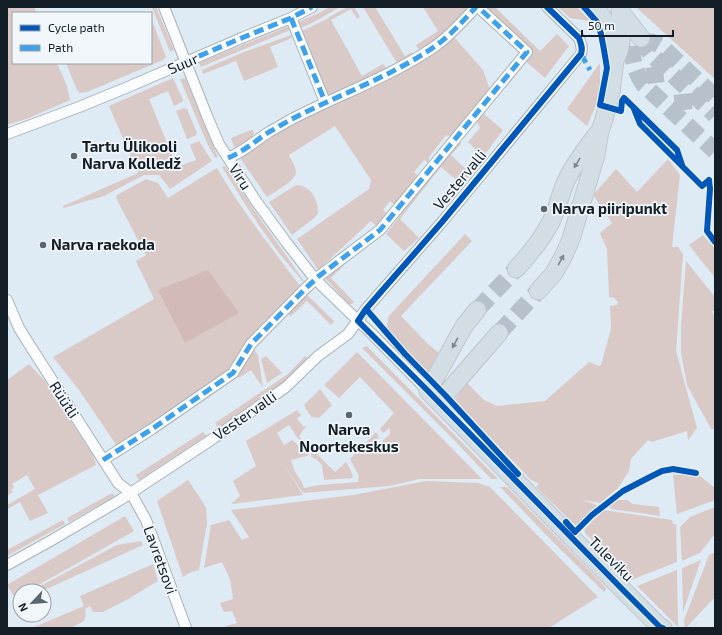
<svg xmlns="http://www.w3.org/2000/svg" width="722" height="635" font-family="'Exo 2',sans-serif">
<rect width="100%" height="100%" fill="#deeaf4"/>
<!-- green -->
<path fill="#dacac7" d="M7 7H34L37 13H13V63H57L67 86 70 100 29 118 7 125Z
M152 7H156L174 50 170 52Z
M329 7H340L314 22 301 28 298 22 321 12Z
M348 7H354L360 17 357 19 351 9 331 20 362 76 383 64 387 69 328 98 302 31 329 18V17Z
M363 7H375L405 56 412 52 413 54 397 63Z
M423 7H472L447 31 419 50 416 45 438 31Z
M489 7H495L540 51 557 34 569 46 545 78 523 59 529 51 489 11Z
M558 7H577L590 21 570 18Z
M636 7H715V79L639 10Z
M151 18 166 57 163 60 87 92 80 93 77 90 66 63H151Z
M289 26 290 30 288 31 201 67 199 63Z
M291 35 292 38 270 47 278 67 244 81 236 61 203 74 202 70 244 52Z
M454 37 483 70 490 90 452 137 446 135 429 157V163L424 160 414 172 419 177 396 206 390 201 383 210 389 215 377 227 371 221 318 270 297 239 369 189 371 180 335 126 289 155C291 160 297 168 296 173 294 182 274 192 267 197L240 158 285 128Z
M600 63V91L594 110 587 126 567 109Z
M173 78 183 100 182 102 174 106 168 91 149 99 177 167 196 160 190 145 199 141 212 161 170 189 159 175H144L104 196 63 208V206L138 173 109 106Z
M185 78 218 157 215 158 207 143 180 79Z
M491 101 492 102 484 114 503 130 483 157 468 142 480 128 476 120Z
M184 108 187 109 197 133 195 136 187 139 176 111Z
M251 130H253L254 134C251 142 242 147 234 147L231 138Z
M458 141 461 144 451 155 471 174 461 184 441 167 400 219 419 238 404 251 386 234 439 165Z
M668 159 680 175 672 247H678L683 254 676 351 697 428 688 440 687 431 652 442 648 440 631 459 629 471 618 488 600 503 582 500 597 505 577 526 574 524 536 487 539 484 530 479 455 400 466 382 484 400 497 406 545 401 589 362 599 366 601 365 611 329 610 306 617 305 618 302 614 298 609 297 607 249 600 233 612 223 593 195 616 169 637 192Z
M225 166 261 220 304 281 303 282C295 272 287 263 279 253 258 226 240 196 222 167Z
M217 168C241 210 271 247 300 286L253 336 232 369 159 420 117 446 79 390 53 357 154 299 136 261 146 255 116 198 117 195 146 179 158 183 168 198 202 177Z
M296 185C311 185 319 201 318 214L313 219 292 235 269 202Z
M465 234 472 241 401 316 428 344 439 353 430 375 387 328 388 317Z
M703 235 715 249V278L689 245Z
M343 261 346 263 331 278 354 302 352 304H349L324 277 327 274 329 276Z
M686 261 715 297V309L712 312 715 316V429H711L687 385 681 353V326Z
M307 295 334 321 331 325 307 301 291 316 286 313Z
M367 346 498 479H491L453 439 362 348Z
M253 348 258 355 263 388 251 370 239 378 235 374Z
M357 352 482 479H420L389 486 303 493 281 460 303 495 231 504 240 496 233 481 256 466 246 441 297 410 301 415 297 419 304 427 307 425 299 436 310 448 308 450 297 437 289 425 277 433 284 445 292 440 309 454 307 456 291 460 295 472 302 482 304 488 320 485 358 482 359 476 350 459 376 432 379 437 375 442 378 445 390 434V428L383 433 380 429 394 413 360 377 339 398 324 385Z
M266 356 282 373 267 383 261 359Z
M305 356 308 359 285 382 218 428 215 423 288 374Z
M29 364 45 381 94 457 96 465 38 495 48 513 30 521 20 502 7 509V505L35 489 27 475 12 484 14 487 11 490 13 492 7 496V380Z
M320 389 332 405 319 418 311 417 304 405Z
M203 432 206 436 139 480 136 475Z
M312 449 335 472 346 462 351 471 353 478 324 480 322 465 316 459 311 457Z
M696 473 715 488V500L677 514 673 475Z
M188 480 206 507 207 523 199 570 189 573 183 577 157 501Z
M426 481 478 483 490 487 598 597 549 628H227L226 626 237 623 232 611 224 612 220 603 233 599 230 579 222 562 204 568 211 525 229 520 242 540 249 537 231 510 353 495Z
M500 487H507L593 574 605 587 606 589 604 592 556 545Z
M112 493 115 496 69 522 67 518Z
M618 500H627L633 504 659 507 660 516 612 509 607 505Z
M715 507V534L700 553 682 561 680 527 690 517Z
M603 510 672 520 673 524H676L677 562 631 580 586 534 584 530Z
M125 516 134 531 28 591H20V595L15 598 7 585Z
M63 520 65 524 7 556V550Z
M141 541 143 545 42 591H31L117 545Z
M715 552V597L686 628H685L684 620 709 555Z
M701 560 683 612 682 568Z
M153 564 158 581 128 599 103 612H93L90 606 85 609 86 615 84 621 71 628H32L84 606 80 596Z
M677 570 678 627 637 586Z"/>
<!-- forest -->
<path fill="#d2bbb6" d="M208 270 239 313 185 343 158 290Z"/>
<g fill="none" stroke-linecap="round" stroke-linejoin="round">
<!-- trunk-tunnel -->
<path stroke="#b6c1cb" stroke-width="17" stroke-dasharray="17 8" stroke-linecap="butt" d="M641 38 646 47 652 55 715 115
M643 42C652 41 654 42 662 47L715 97
M632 46C632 61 635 72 644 85L715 151
M654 67 656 83
M682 94 684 110
M477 310 516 269
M499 333 538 291"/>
<defs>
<path id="minor" d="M164 7 207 116 219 144 256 201 286 242 315 279 349 312 371 333 428 391
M291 18 325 102
M7 134 79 107 128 87 244 37 291 18 312 7
M228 158C243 152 255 141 269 132 276 128 283 124 290 120 338 95 390 77 434 47 450 36 463 21 476 7
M7 300 19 328 29 344 118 483 131 493 146 520 168 579 186 628
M103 460 152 429 233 373 251 344 305 289 319 276 380 230 527 52 478 7
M7 565 52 540 120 500 214 438 286 387 318 356 348 334 366 309 442 222 581 54C583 48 581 44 579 38L547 7"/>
<path id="trunk" d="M595 7C607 22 613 34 615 53
M620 11 641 38
M516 269C530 254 542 239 551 222 557 209 560 195 566 181 574 164 586 148 598 133
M538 291 554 273 563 257 571 239 596 155 600 131 604 119 611 92 615 60 619 51 621 42 622 29 620 10
M477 310 464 326 428 391 624 591 660 627 663 628
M439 402 499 333"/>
</defs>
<!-- minor casing -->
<use href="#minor" stroke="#a8b2ba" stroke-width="12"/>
<!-- trunk casing -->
<use href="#trunk" stroke="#c0c6cb" stroke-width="19"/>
<!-- minor -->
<use href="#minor" stroke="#fafcfd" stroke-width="10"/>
<!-- trunk -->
<use href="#trunk" stroke="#d3dee4" stroke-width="17"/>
<!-- quiet -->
<path stroke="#3da2eb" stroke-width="5" stroke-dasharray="10 5" stroke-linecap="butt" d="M291 18 325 102
M581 54 590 70
M185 62 244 37 291 18 312 7
M228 158C243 152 255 141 269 132 276 128 283 124 290 120 338 95 390 77 434 47 450 36 463 21 476 7
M103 460 152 429 233 373 251 344 305 289 319 276 380 230 527 52 478 7"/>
<defs>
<path id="cycleway" d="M547 7 579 38C581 44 583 48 581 54L442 222 366 309 358 321 428 391 624 591 660 627 663 628
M584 7 597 22 601 34 604 50 607 68 600 105 621 111 622 101 624 98 677 150 682 165
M634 109 640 124 702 186 709 180
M709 180 710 189 707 231 715 242
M366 309 405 354 445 395 518 474
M566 522 575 532 592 515 623 491 650 477 662 471 673 469 696 473"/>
</defs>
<!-- cycleway casing -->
<use href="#cycleway" stroke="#f1f6fb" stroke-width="8"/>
<!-- cycleway -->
<use href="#cycleway" stroke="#0057b8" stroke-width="6"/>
</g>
<!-- one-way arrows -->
<defs><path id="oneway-solid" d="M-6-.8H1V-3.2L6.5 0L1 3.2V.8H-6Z"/></defs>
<g fill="#7d888e">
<use href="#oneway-solid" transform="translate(577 163) rotate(121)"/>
<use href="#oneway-solid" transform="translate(561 260) rotate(-61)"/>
<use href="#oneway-solid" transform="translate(455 343) rotate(119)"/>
</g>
<!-- markers -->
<g fill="#5b656e" stroke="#f1f6fb" stroke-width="1.5">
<circle cx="74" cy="156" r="4"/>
<circle cx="544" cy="209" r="4"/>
<circle cx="43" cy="245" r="4"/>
<circle cx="349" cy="415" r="4"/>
</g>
<g text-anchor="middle" stroke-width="3.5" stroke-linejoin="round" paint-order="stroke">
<!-- street labels -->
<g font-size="15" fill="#141e26" stroke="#f1f6fb">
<text transform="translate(183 64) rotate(-23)" y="5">Suur</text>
<text transform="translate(240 177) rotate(57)" y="5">Viru</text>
<text transform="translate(460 180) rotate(-50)" y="5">Vestervalli</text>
<text transform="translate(64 400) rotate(57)" y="5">Rüütli</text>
<text transform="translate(245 416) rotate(-35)" y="5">Vestervalli</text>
<text transform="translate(611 559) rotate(45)" y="5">Tuleviku</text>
<text transform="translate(160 560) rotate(70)" y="5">Lavretsovi</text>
</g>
<!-- poi labels -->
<g font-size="15" font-weight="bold" fill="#141e26" stroke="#f1f6fb" text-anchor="start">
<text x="82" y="152">Tartu Ülikooli<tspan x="82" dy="17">Narva Kolledž</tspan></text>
<text x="552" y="214">Narva piiripunkt</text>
<text x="51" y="250">Narva raekoda</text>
<text x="349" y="435" text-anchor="middle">Narva<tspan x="349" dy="17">Noortekeskus</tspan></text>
</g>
</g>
<!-- border -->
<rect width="722" height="635" fill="none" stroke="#141e26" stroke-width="16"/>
<!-- legend -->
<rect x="12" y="12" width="140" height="52" fill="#f1f6fb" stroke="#99a0a6"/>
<rect x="20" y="25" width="20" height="6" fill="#0057b8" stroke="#99a0a6"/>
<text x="48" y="32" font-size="12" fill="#141e26">Cycle path</text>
<rect x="20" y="45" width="20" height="6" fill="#3da2eb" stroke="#99a0a6"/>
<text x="48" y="52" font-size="12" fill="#141e26">Path</text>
<!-- north arrow -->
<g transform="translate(32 603) rotate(244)"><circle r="19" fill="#f1f6fb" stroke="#99a0a6"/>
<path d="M0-3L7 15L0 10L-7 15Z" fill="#5b656e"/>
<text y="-6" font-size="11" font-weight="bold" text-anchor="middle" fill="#141e26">N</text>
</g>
<!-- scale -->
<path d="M582 30v6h91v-6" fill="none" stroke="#141e26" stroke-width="2"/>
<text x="588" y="30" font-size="12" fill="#141e26" stroke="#f1f6fb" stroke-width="3" paint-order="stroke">50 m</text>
</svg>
